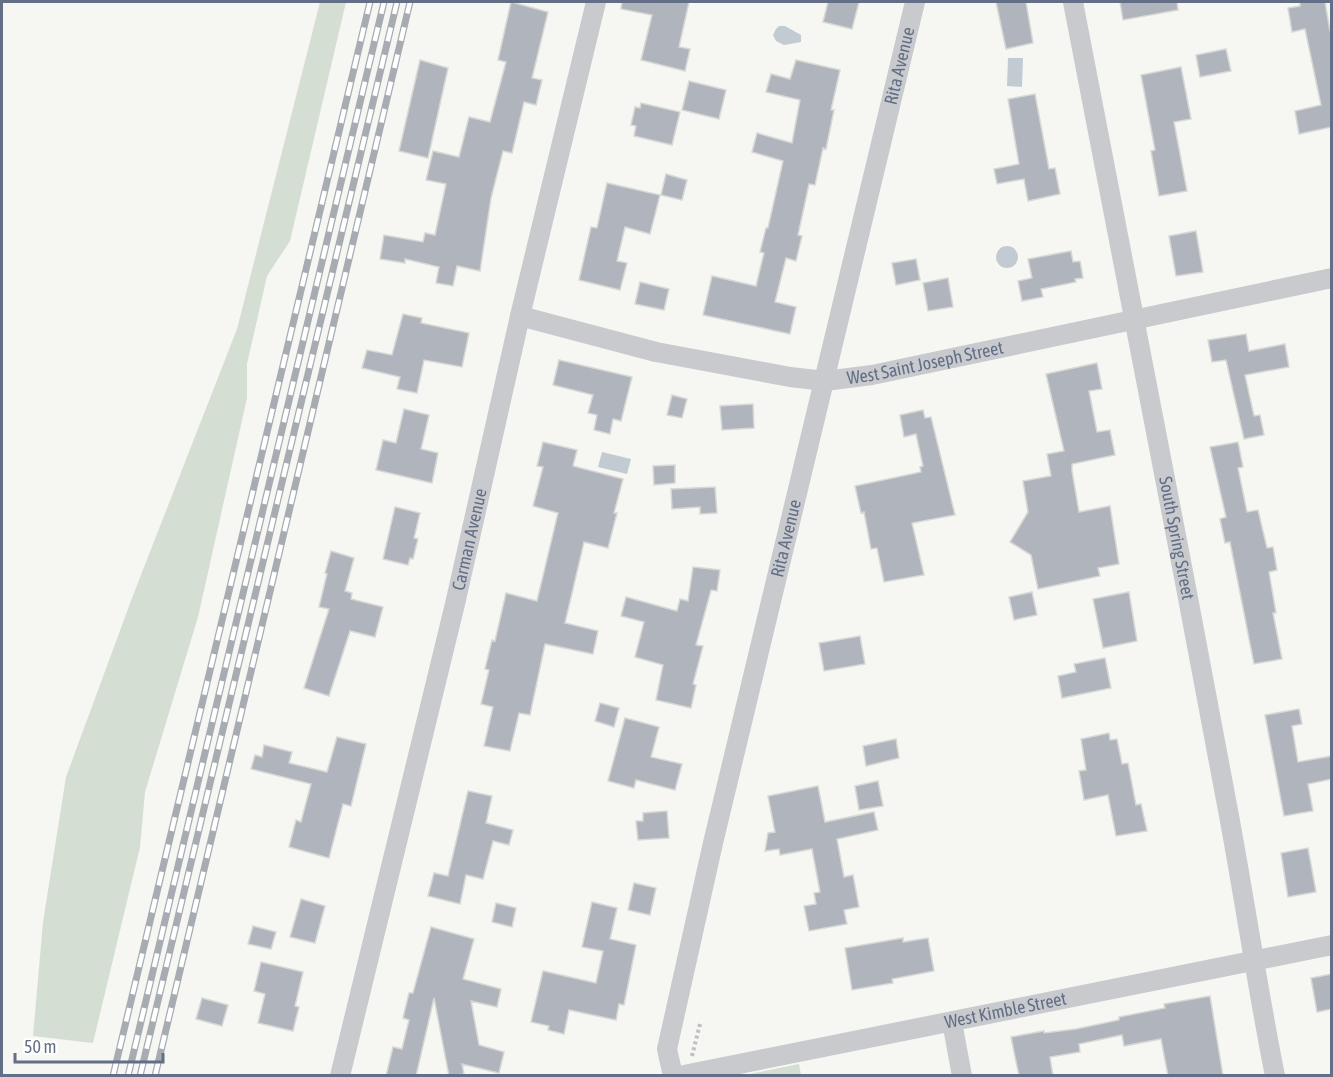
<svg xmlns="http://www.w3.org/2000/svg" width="1333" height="1077" font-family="'Asap Condensed',sans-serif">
<rect width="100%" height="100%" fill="#f6f6f2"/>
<!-- green -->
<path fill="#d5ded3" d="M320 2H346L290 241 267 276 247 364V398L198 617 145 792 140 847 93 1043 33 1036 43 922 66 777 132 598 237 329Z
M799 1064 801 1075H745Z"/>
<!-- water -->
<path fill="#c3cbd2" d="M779 26H785L801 35V42L784 45 776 41 773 35 776 29Z
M1008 58H1023L1022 87 1007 86Z
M996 257a11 11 0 1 1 22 0a11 11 0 1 1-22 0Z
M602 452 631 459 627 474 598 467Z"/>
<!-- building -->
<path fill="#b0b5bd" stroke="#d7d8d5" stroke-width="1.5" d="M511 2 548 12 532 78 542 80 536 105 524 102 512 153 503 151 491 198 480 271 457 266 453 286 436 283 439 267 405 259V263L380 259 384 235 423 242 425 233 435 235 446 184 426 180 433 151 459 157 469 117 490 122 506 62 498 60Z
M622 2H689L679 47 690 49 685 71 641 60 652 15 621 9Z
M828 2H859L852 29 823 22Z
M996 2H1026L1033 43 1006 49Z
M1120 2H1177L1178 10 1123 20Z
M1300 2H1325L1330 31H1332V127L1299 134 1295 111 1321 105 1305 29 1292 32 1288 8 1300 6Z
M1226 49 1231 71 1200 77 1196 55Z
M420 60 448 68 428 158 399 151Z
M796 60 840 70 831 110H834L826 149 823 148 815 185 809 184 798 235 802 236 796 261 786 258 775 302 796 307 790 334 703 315 712 276 756 286 764 253 760 252 766 228H768L783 161 752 152 757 133 792 143 800 100 766 92 771 74 790 79Z
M1181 67 1191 119 1174 122 1187 191 1159 196 1151 151 1155 150 1141 75Z
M689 81 726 90 719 119 682 110Z
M1035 94 1049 169 1055 168 1060 194 1028 201 1024 179 997 184 994 169 1019 164 1008 99Z
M641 103 680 112 672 145 634 136 636 126 631 125 635 107 640 108Z
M666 174 687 180 682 200 661 195Z
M607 183 660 195 650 234 625 227 617 261 627 263 620 290 579 280 591 227 597 228Z
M1196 231 1203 272 1176 276 1169 236Z
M1071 251 1073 262 1080 261 1083 278 1075 279 1076 282 1041 289 1043 297 1022 301 1018 281 1032 278 1028 259Z
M916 259 920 280 896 285 892 263Z
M948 278 953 307 928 311 923 283Z
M640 282 669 289 664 310 635 304Z
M403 314 422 318 421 323 469 333 462 367 424 360 417 393 397 389 400 377 362 368 367 350 392 355Z
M1246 334 1249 351 1285 344 1289 367 1245 375 1254 416 1260 415 1264 435 1244 439 1226 360 1212 362 1208 340Z
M559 360 632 377 621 421 613 419 610 434 594 430 597 415 588 413 593 395 553 385Z
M1097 363 1102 389 1089 391 1097 432 1110 430 1115 455 1072 464V471L1079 512 1110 506 1119 564 1098 568 1100 576 1038 589 1031 555 1010 542 1028 512 1023 481 1051 476 1047 454 1064 451 1046 374Z
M672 395 687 399 682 418 667 415Z
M753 404 754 428 722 430 720 406Z
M404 409 429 415 421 449 438 453 432 483 376 470 383 440 396 443Z
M923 410 925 418 931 417 955 515 912 523 924 575 884 582 877 548 871 549 864 512 861 513 855 486 921 472 920 467 923 466 916 434 904 437 900 415Z
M543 442 577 450 573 466 623 479 614 513H617L608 548 584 542 565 623 598 631 593 654 545 644 530 715 519 713 510 751 484 746 493 707 481 704 489 670 485 669 492 640 495 641 506 593 537 601 558 513 533 506 543 467 537 466Z
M1238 442 1243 467 1238 468 1247 512 1258 510 1267 548 1273 547 1277 570 1269 572 1276 613H1273L1282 659 1254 664 1230 542 1225 543 1220 519 1226 517 1210 447Z
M675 465V483L654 485 653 466Z
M715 487 717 513 700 514V507L672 509 671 489Z
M395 507 420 513 414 538 418 539 413 559 410 558 408 565 383 559Z
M331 551 354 558 345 591 352 593 351 599 383 607 375 637 350 631 329 696 304 688 329 609 319 607 327 574 325 573Z
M693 567 720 570 717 591 711 590 696 645 703 646 693 684 696 685 691 708 656 700 663 665 635 657 644 622 621 616 626 597 677 611 680 599 688 601Z
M1032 592 1037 615 1014 620 1009 597Z
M1129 592 1137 641 1103 648 1093 599Z
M860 636 865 664 824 671 819 643Z
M1105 658 1111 688 1062 698 1058 676 1076 672 1074 664Z
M600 703 619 708 614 727 595 721Z
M1299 709 1302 724 1292 726 1298 762 1332 756V779L1308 784 1313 811 1284 816 1265 715Z
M625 718 659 727 651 757 682 764 675 790 636 780 634 788 608 781Z
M1109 733 1110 740 1117 739 1122 764 1128 763 1136 805 1141 804 1147 831 1116 836 1108 795 1084 800 1079 771 1086 770 1081 739Z
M337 737 366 744 351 806 343 804 329 858 289 847 296 820 301 822 311 784 251 769 255 755 262 757 264 745 292 752 289 763 327 772Z
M896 739 899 758 866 766 863 746Z
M878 781 883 806 859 810 855 786Z
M818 786 825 822 874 812 878 830 837 839 844 877 853 875 859 907 844 910 847 924 809 931 804 906 816 904 814 893 820 892 812 849 780 855 779 849 765 851 768 833 775 832 768 796Z
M468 791 492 796 486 823 513 830 509 845 493 841 483 879 466 875 460 904 428 896 434 873 448 876Z
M667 811 669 838 638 840 636 821H643V813Z
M1308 848 1316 892 1288 897 1281 853Z
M634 883 656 888 650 915 628 910Z
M301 899 325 906 315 943 290 937Z
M592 902 617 908 610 939 636 945 624 1005 619 1004 616 1020 569 1010 564 1034 548 1030 549 1026 531 1022 543 971 596 983 603 951 582 947Z
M496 903 516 908 512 927 492 922Z
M253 926 276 932 271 949 248 944Z
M431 927 474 939 463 979 501 989 497 1007 471 1001 479 1045 504 1052 499 1073 462 1064 464 1074 449 1076 434 998 416 1076H386L393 1047 402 1049 409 1020 403 1018 409 993H413Z
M903 938V942L928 938 934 971 892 979 893 983 852 990 845 948Z
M261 962 303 972 295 1006 299 1007 293 1031 258 1023 265 994 254 991Z
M1332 974V1009L1317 1012 1311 978Z
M1210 996 1223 1076H1168L1161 1039 1124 1046 1122 1035 1079 1044 1080 1052 1050 1057 1053 1076H1019L1011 1037 1044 1031V1033L1076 1029 1119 1020V1017L1165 1008 1164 1004Z
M202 998 228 1005 222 1026 196 1019Z"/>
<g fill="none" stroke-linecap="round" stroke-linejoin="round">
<!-- path -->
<path stroke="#bfc0c3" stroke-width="4" stroke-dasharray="3 3" stroke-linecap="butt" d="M692 1056 700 1024"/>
<!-- minor -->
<g stroke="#c8cace" stroke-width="20">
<path id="s1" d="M1073 2C1125 269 1177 537 1227 805 1244 895 1257 986 1275 1076"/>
<path id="s2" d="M520 316 656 352 790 377 825 381 872 375 1332 278"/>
<path d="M952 1022 962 1076"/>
<path id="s3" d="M340 1076 455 604 520 316 596 2"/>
<path id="s4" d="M673 1076 667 1049 713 843 915 2"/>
<path id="s5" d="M679 1076 1332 945"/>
</g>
<defs>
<path id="rail" d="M113 1076 370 2
M128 1076 384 2
M140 1076 397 2
M155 1076 410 2"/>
</defs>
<!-- rail casing -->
<use href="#rail" stroke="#a7abb2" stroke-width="7"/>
<!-- rail -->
<use href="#rail" stroke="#fff" stroke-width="4.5" stroke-dasharray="14" stroke-linecap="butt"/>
</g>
<g text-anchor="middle" stroke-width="6" stroke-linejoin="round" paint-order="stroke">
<!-- street labels -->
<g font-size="18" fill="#636f86" stroke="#fff">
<text dy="6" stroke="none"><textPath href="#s4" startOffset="1038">Rita Avenue</textPath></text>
<text dy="6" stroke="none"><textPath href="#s2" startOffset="414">West Saint Joseph Street</textPath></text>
<text dy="6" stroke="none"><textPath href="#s4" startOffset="552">Rita Avenue</textPath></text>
<text dy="6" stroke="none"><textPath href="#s1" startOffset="546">South Spring Street</textPath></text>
<text dy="6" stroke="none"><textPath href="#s3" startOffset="552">Carman Avenue</textPath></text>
<text dy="6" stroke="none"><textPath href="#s5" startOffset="333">West Kimble Street</textPath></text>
</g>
</g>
<!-- border -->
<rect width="1333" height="1077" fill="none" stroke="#636f86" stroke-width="6"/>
<!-- scale -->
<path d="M15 1053v9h148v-9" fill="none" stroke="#636f86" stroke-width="3"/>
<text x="24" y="1053" font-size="18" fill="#636f86" stroke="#ffffff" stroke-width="4.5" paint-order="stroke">50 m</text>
</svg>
